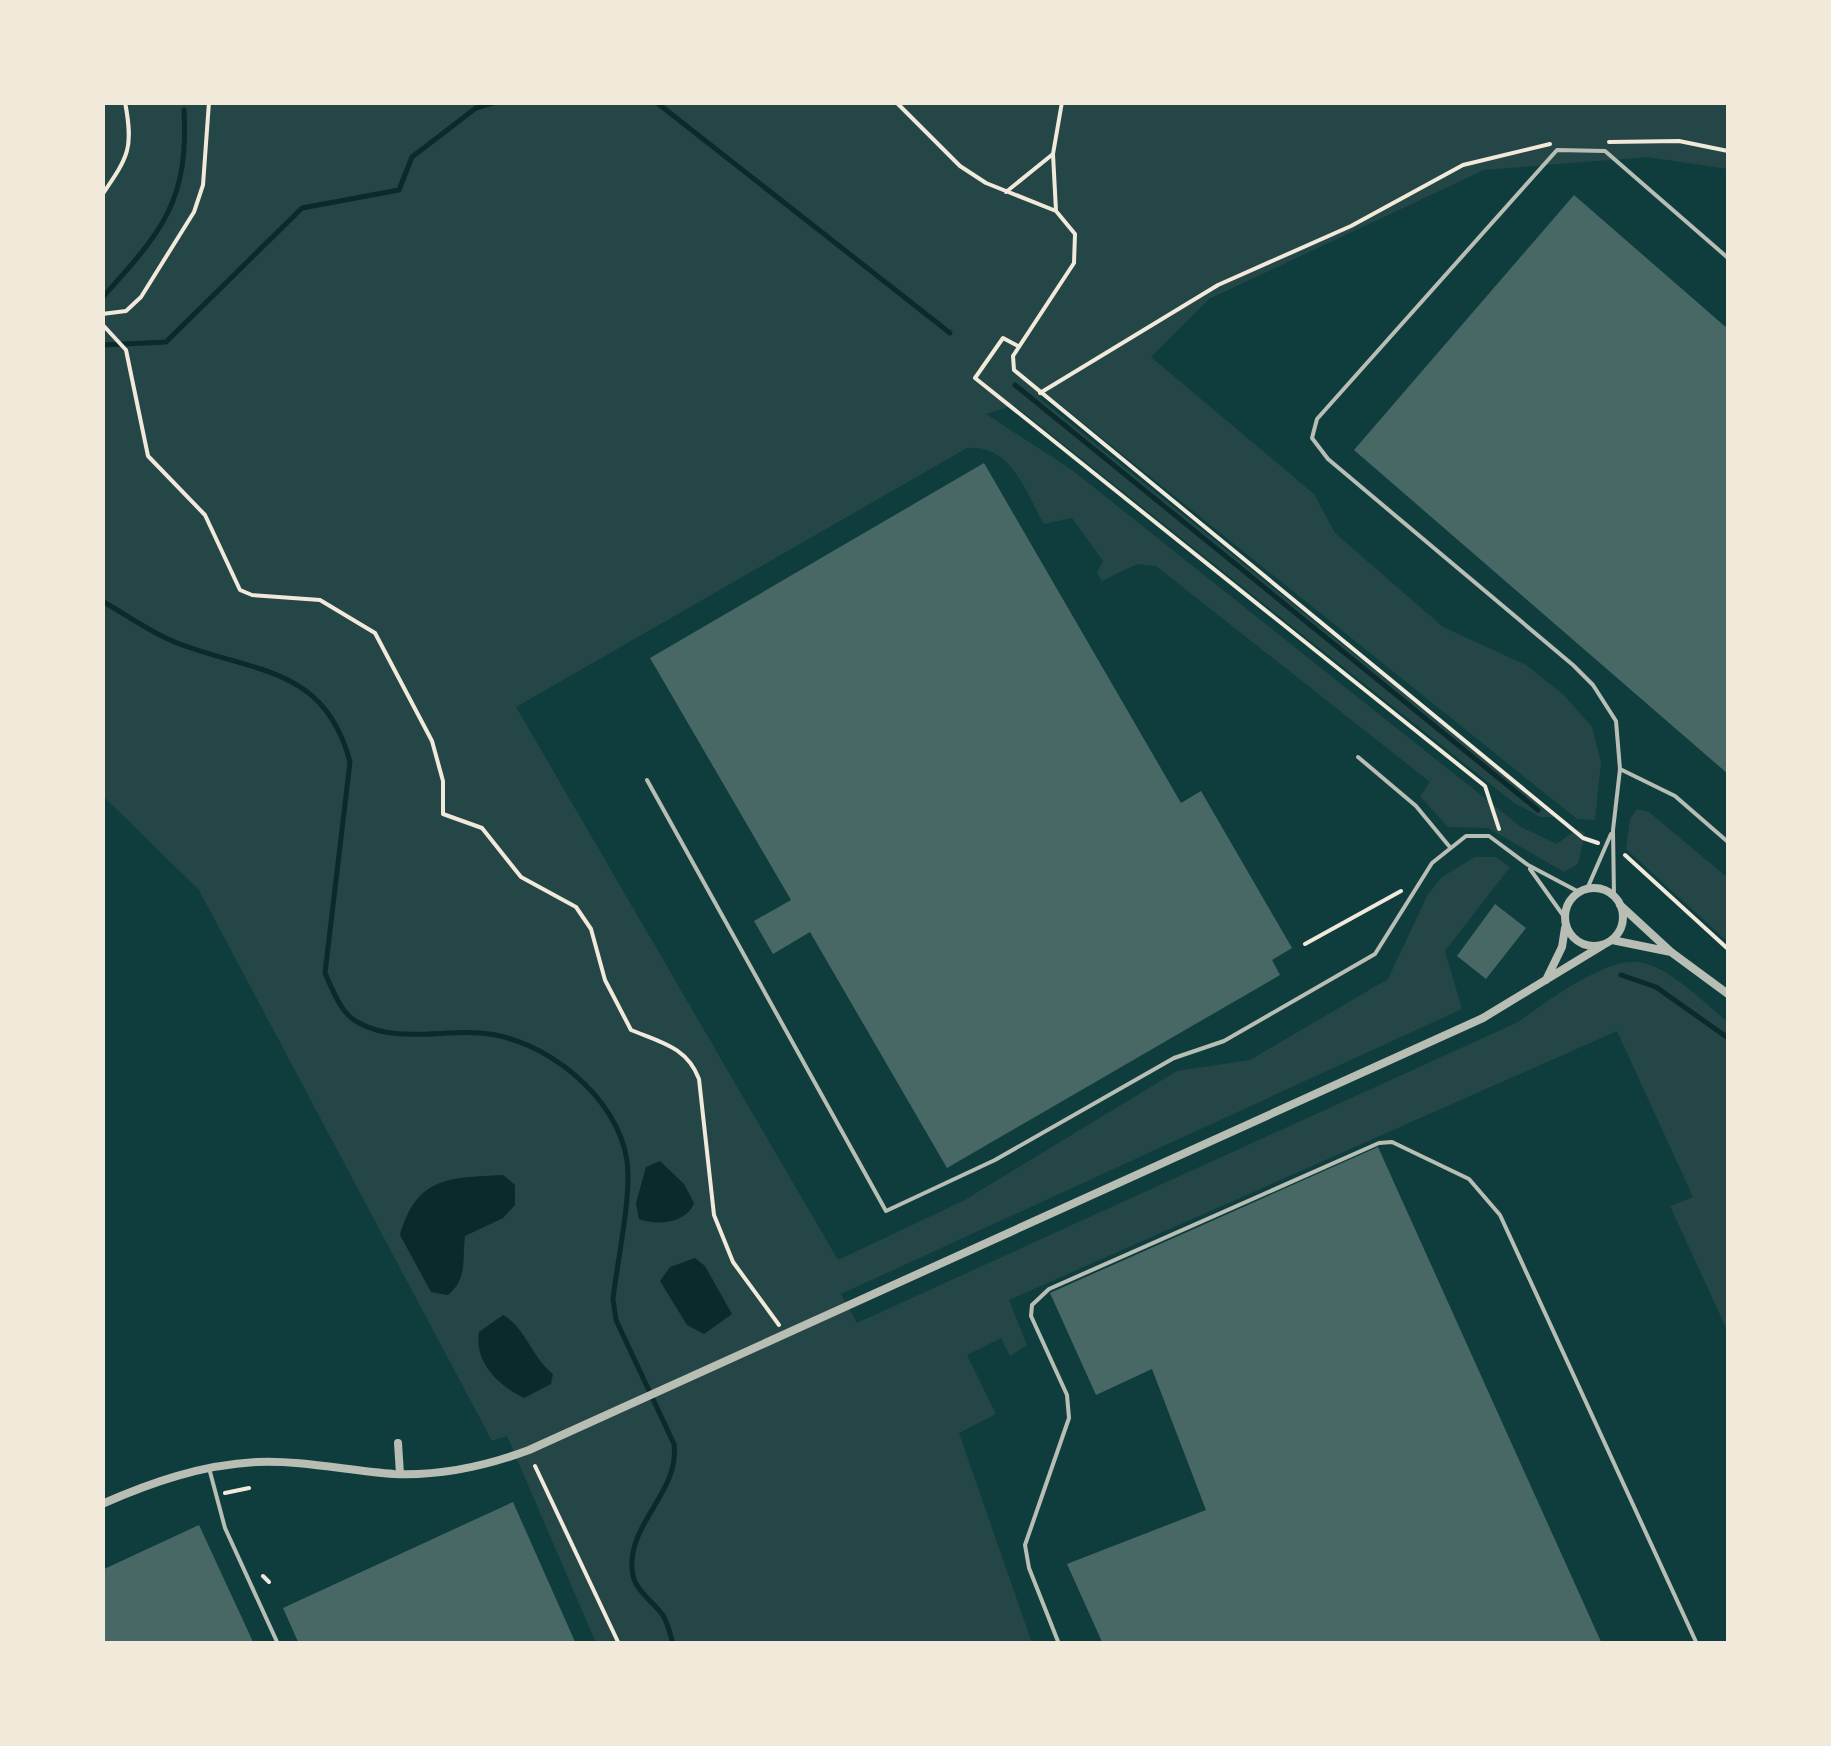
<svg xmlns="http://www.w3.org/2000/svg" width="1831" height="1746" font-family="'PT Serif',serif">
<rect width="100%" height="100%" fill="#0f3d3e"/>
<!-- green -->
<path fill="#244646" d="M102 103H1728V169L1647 157 1484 170 1209 299 1151 357 1314 494 1335 533 1443 627 1526 665 1564 695 1592 727 1601 762 1595 820 1577 819 1047 394 1039 398 1556 817H1540L1513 802 1014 405 986 414 1072 470 1521 827 1557 844 1577 829 1585 833 1578 864 1564 872 1488 828 1448 827 1420 796 1430 782 1156 566 1137 564 1102 581 1097 573 1103 561 1072 518 1044 524C1025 491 1011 444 967 448L516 707 838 1260 963 1201 1177 1071 1250 1060 1388 979 1427 896 1442 877 1475 857H1496L1510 867 1445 951 1462 1009 841 1294 857 1323 1518 1022C1545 1003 1610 953 1644 963 1675 972 1703 1002 1728 1022V1332L1670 1206 1693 1197 1617 1031 1009 1300 1027 1345 1010 1356 1001 1338 967 1355 996 1414 959 1433 1032 1643H596L507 1436 492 1441 199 890 103 796Z
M1637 809 1649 812 1728 878V942L1626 849 1630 819Z"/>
<!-- water -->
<path fill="#0a2a2b" d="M660 1161 684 1184 694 1203C687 1223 657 1226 639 1219L636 1203 646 1167Z
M503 1175 515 1185V1205L503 1218 465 1236C462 1258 468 1279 448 1295L431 1292 400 1235C417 1176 449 1178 503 1175Z
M695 1258 705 1266 732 1314 704 1334 687 1325 660 1281 670 1267Z
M503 1315C525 1327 533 1359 553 1374L551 1384 524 1398C498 1385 474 1362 479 1332Z"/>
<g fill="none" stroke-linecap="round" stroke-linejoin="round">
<!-- stream -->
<path stroke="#0a2a2b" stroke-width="5" d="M656 102 950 333
M102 298C161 232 189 203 184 110
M102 345 166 342 302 208 399 190 412 157 476 108 496 102
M1015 385 1538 810
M102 601C127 615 151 633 177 643 255 673 325 666 350 762L325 973C333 991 341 1014 359 1023 396 1043 440 1030 480 1033 543 1037 618 1096 627 1161 632 1195 617 1262 613 1299L616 1320 674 1444C680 1492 629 1521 632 1569 633 1589 650 1599 662 1614 668 1622 670 1634 673 1644
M1621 975 1656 987 1728 1038"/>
</g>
<!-- building -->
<path fill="#486865" d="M1574 195 1728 329V774L1354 450Z
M984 463 1181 803 1201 791 1292 948 1272 960 1280 975 947 1168 810 932 773 954 754 921 791 900 650 658Z
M1495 904 1526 928 1486 979 1457 956Z
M1378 1147 1602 1644H1103L1067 1564 1206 1510 1152 1369 1096 1395 1050 1293Z
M513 1502 576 1644H299L283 1608Z
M199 1525 254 1644H102V1570Z"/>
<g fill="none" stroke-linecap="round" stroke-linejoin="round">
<!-- path -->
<path stroke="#f1e9da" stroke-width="4" d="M896 102 960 166 986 183 1056 211 1075 234 1074 263 1013 356 1014 370 1583 838 1598 843
M1609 142 1679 141 1728 151
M1006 192 1053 154
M102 195C128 157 134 149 125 102
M1056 211 1053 154 1062 102
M102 314 126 311 141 297 194 212 203 185 209 102
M102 324 126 350 148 456 205 515 240 590 252 595 320 600 375 633 432 741 443 781V814L482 828 521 877 576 907 591 929 605 980 631 1030C660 1042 687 1047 699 1079L714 1215 733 1262 779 1325
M1018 346 1003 338 975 378 1485 786 1499 829
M1040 393 1218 285 1351 226 1463 165 1550 144
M1625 855 1728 949
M1305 944 1401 891
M535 1466 619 1644
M225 1493 249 1488
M263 1576 269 1582"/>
<!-- service -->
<path stroke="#b8beb3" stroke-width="4" d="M1358 757 1416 806 1449 846
M1620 769 1675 796 1728 842
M647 780 886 1211 995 1160 1174 1058 1224 1041 1375 954 1432 863 1466 836H1489L1528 865 1579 892
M1530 869 1565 918
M1587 889 1611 834
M1614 896 1613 830 1620 769 1616 721 1593 685 1573 665 1328 459 1312 438 1317 419 1557 150 1605 151 1728 258
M209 1468 225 1528 278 1644
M1059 1644 1029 1568 1025 1545 1069 1418 1067 1395 1031 1316 1032 1305 1049 1289 1379 1143 1392 1142 1469 1179 1500 1215 1697 1644"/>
<!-- minor -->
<path stroke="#b8beb3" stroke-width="8" d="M1565 917a29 29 0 1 1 58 0a29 29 0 1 1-58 0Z
M1620 905 1671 952 1728 994
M1612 940 1671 952
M1546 980 1562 947 1565 928
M398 1443 400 1474
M102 1504C152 1482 201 1465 257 1462 302 1460 349 1471 394 1474 440 1476 486 1466 529 1450L1483 1018 1603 945"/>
</g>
<!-- border -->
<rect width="1831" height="1746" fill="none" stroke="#f1e9da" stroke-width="210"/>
</svg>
